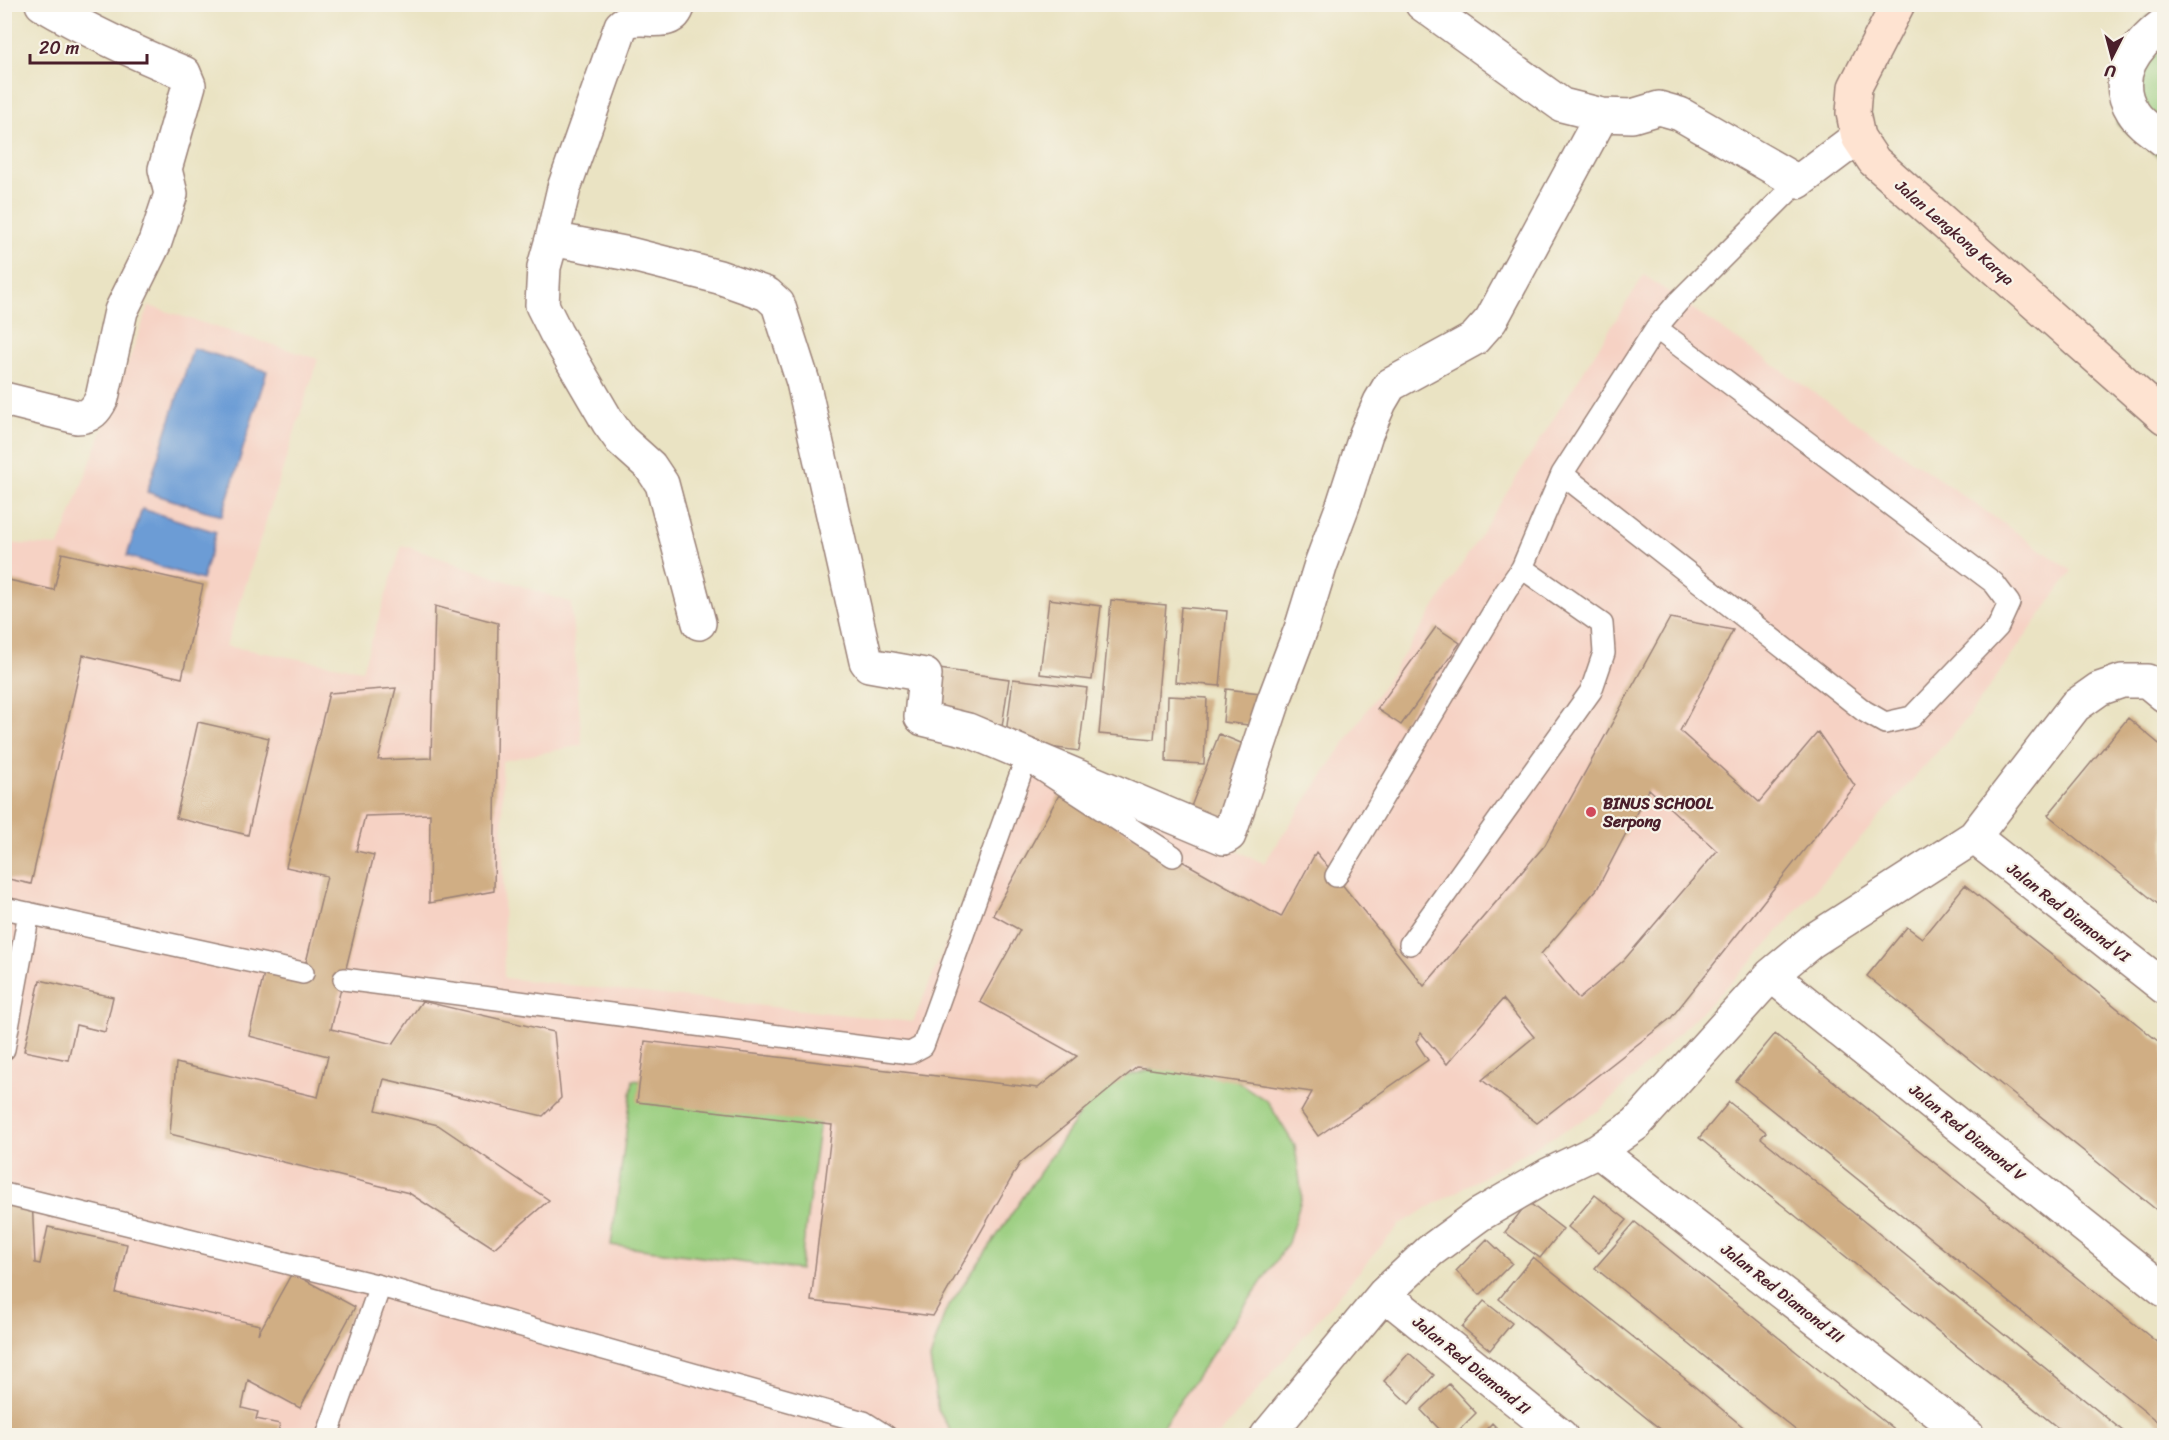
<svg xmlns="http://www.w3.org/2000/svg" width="2169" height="1440" font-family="Sriracha,sans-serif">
<rect width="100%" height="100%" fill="#f7f3e8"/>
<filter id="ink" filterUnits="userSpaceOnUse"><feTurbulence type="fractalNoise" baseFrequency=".0167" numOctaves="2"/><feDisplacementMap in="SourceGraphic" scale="12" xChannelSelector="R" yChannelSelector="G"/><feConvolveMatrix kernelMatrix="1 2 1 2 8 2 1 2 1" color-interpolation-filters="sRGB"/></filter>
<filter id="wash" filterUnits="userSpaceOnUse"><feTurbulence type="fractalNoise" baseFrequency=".008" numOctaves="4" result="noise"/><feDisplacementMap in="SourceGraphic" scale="24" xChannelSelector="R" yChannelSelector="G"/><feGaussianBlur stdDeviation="1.35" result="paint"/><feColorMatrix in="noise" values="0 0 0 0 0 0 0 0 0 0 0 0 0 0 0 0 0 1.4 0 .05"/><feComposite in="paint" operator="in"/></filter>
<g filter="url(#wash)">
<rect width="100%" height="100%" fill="#eae3c3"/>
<!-- built -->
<path fill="#f6d2c4" d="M1644 275 2072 571 1968 717 1747 967 1600 1110 1400 1224 1219 1435 5 1436 4 543 59 546 149 306 318 359 226 646 362 670 402 545 571 603 582 745 502 761 504 978 913 1022 1024 760 1264 863 1421 629Z"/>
<!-- green -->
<path fill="#9ace7f" stroke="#727655" stroke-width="1.5" d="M2164 11V162L2117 124 2116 64 2146 17Z
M1175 1064 1225 1073 1268 1102 1295 1146 1302 1196 1288 1243 1157 1435H953L938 1410 930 1359 945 1312 1085 1106 1125 1076Z
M633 1080 822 1105 800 1270 611 1245Z"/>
<!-- water -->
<path fill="#6c9cd5" stroke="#5b5e80" stroke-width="1.5" d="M193 348 267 371 222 516 147 492Z
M142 509 216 532 202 580 127 556Z"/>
<g id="blocks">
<!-- building -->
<path fill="#d0ae84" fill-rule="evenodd" d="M62 553 203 585 182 678 83 655 31 884 4 878V579L54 590Z
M1049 599 1101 606 1092 680 1040 674Z
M1111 600 1166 605 1154 739 1099 734Z
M435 606 498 623 494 891 429 903 430 814 365 816 356 851 374 855 331 1029 393 1044 422 1001 554 1032 561 1098 543 1116 384 1079 376 1110 438 1125 549 1200 494 1248 409 1193 170 1134 176 1063 318 1097 328 1056 249 1036 265 970 302 979 327 876 286 867 329 693 396 688 378 760 431 758Z
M1181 607 1227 611 1220 686 1175 682Z
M1670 618 1733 630 1680 731 1759 802 1818 732 1855 786 1671 1018 1537 1123 1482 1080 1534 1037 1503 999 1447 1064 1421 1033 1416 1042 1428 1060 1318 1136 1301 1112 1312 1092 1137 1067 1020 1163 933 1316 811 1301 832 1125 637 1102 645 1041 1038 1088 1077 1056 980 1002 1020 930 993 915 1059 795 1173 856 1281 917 1316 852 1424 986 1545 845ZM1649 789 1717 851 1624 960 1579 999 1541 954 1597 889Z
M1436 627 1460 643 1401 725 1377 709Z
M932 668 1009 679 1002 727 925 717Z
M1013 679 1087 688 1079 751 1005 741Z
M1226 689 1260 693 1257 726 1223 722Z
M1168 696 1207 698 1204 764 1166 762Z
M2128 718 2164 748V909L2048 815Z
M198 722 269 738 248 835 176 818Z
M1219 734 1253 748 1221 830 1187 817Z
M1965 885 2164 1046V1216L1867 976 1907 927 1922 938Z
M40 980 113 997 105 1032 76 1025 68 1060 24 1051Z
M1775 1034 2164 1348V1427L1736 1081Z
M1729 1102 1766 1132 1761 1138 2129 1436H2068L1699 1138Z
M1595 1195 1627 1220 1599 1253 1568 1227Z
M32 1198 35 1263 40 1264 48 1227 127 1244 116 1293 260 1325 258 1334 292 1273 355 1307 300 1408 248 1380 242 1408 258 1412 256 1419 280 1424 277 1436H4V1199Z
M1528 1202 1563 1229 1540 1258 1505 1232Z
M1635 1222 1799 1354 1902 1436H1803L1788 1424 1595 1268Z
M1487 1239 1512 1263 1480 1295 1456 1271Z
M1533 1257 1677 1372 1754 1436H1669L1499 1299Z
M1484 1301 1512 1323 1490 1350 1462 1327Z
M1409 1353 1434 1375 1409 1404 1384 1381Z
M1449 1384 1476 1413 1453 1436H1446L1421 1410Z
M1492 1423 1505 1436H1480Z"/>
</g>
</g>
<g filter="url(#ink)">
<use href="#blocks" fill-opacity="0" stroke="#9a8177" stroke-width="1.5"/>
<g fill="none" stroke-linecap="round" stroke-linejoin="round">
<defs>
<path id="lane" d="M1562 474 1864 711 1885 723 1912 717 1998 627 2009 603 1994 583 1656 328
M1336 876 1506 591 1522 568 1562 474 1656 328 1678 302 1798 182
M4 908 303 973
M1410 944 1591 691 1604 653 1602 624 1522 568
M344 979 910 1053 923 1046 1022 770 1028 765H1034L1173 856
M4 1049 29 913
M4 1194 380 1286 864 1422 886 1436
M327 1436 380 1286"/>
<path id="street" d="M679 4C671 34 637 8 621 26L564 188 552 239 629 254 719 277 767 294 778 304 803 382 866 661 869 665 925 675 921 717 923 719 968 730 1224 838 1229 835 1274 700 1301 629 1321 564 1343 505 1366 434 1380 402 1390 385 1474 339 1491 320 1602 115
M1422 4 1562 105 1602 115 1632 116 1659 108 1680 114 1798 182 1858 137
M2164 24C2137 45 2110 76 2133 112 2140 124 2154 132 2164 140
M552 239 544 267 542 305 556 333 608 422 621 440 650 466 662 484 699 623
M4 399 77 417C91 417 96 410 102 398L121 311 155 242 171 194 165 169 189 85 184 73C135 53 88 31 42 4
M1974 837 2164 987
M1771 975 2164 1290
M1598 1151 1968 1436
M1384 1294 1561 1436
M1267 1436 1384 1294 1430 1251 1479 1215 1548 1175 1598 1151 1636 1124 1771 975 1812 941 1974 837 2075 706 2099 689 2122 681H2147L2164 695"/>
<path id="secondary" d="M1898 4 1855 87 1853 113 1858 137 1874 161 2164 417"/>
</defs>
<!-- lane casing -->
<use href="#lane" stroke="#9a8177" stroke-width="24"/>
<!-- street casing -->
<use href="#street" stroke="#9a8177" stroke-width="36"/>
<!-- secondary casing -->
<use href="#secondary" stroke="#9a8177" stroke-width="36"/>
<!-- lane -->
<use href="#lane" stroke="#fff" stroke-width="21"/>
<!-- street -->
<use href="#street" stroke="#fff" stroke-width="33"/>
<!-- secondary -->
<use href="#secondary" stroke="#fee3d1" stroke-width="33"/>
</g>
</g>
<!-- markers -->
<circle fill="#d1495b" stroke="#f7f3e8" stroke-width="2" cx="1591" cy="812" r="6"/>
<g text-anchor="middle" stroke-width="4.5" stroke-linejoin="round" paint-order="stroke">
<!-- street labels -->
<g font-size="16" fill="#4a1f2b" stroke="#f7f3e8">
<text transform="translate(1955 232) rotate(41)" y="6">Jalan Lengkong Karya</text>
<text transform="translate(2069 912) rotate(38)" y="6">Jalan Red Diamond VI</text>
<text transform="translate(1968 1132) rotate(39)" y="6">Jalan Red Diamond V</text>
<text transform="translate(1783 1293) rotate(38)" y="6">Jalan Red Diamond III</text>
<text transform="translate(1472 1365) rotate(39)" y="6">Jalan Red Diamond II</text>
</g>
<!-- poi labels -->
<g font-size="16" font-weight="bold" fill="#4a1f2b" stroke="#f7f3e8" text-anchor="start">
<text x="1603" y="809">BINUS SCHOOL<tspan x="1603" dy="18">Serpong</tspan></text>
</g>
</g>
<!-- margin -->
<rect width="2169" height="1440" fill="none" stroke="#f7f3e8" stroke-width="24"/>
<!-- north arrow -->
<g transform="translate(2112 57) rotate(186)" stroke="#f7f3e8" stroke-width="4.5" paint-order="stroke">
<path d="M0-4.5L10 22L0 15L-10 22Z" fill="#4a1f2b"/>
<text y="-9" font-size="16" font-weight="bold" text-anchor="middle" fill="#4a1f2b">U</text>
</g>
<!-- scale -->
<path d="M30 54v9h117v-9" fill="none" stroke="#4a1f2b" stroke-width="3"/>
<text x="39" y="54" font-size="18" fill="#4a1f2b" stroke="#f7f3e8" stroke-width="4.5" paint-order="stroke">20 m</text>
</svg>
